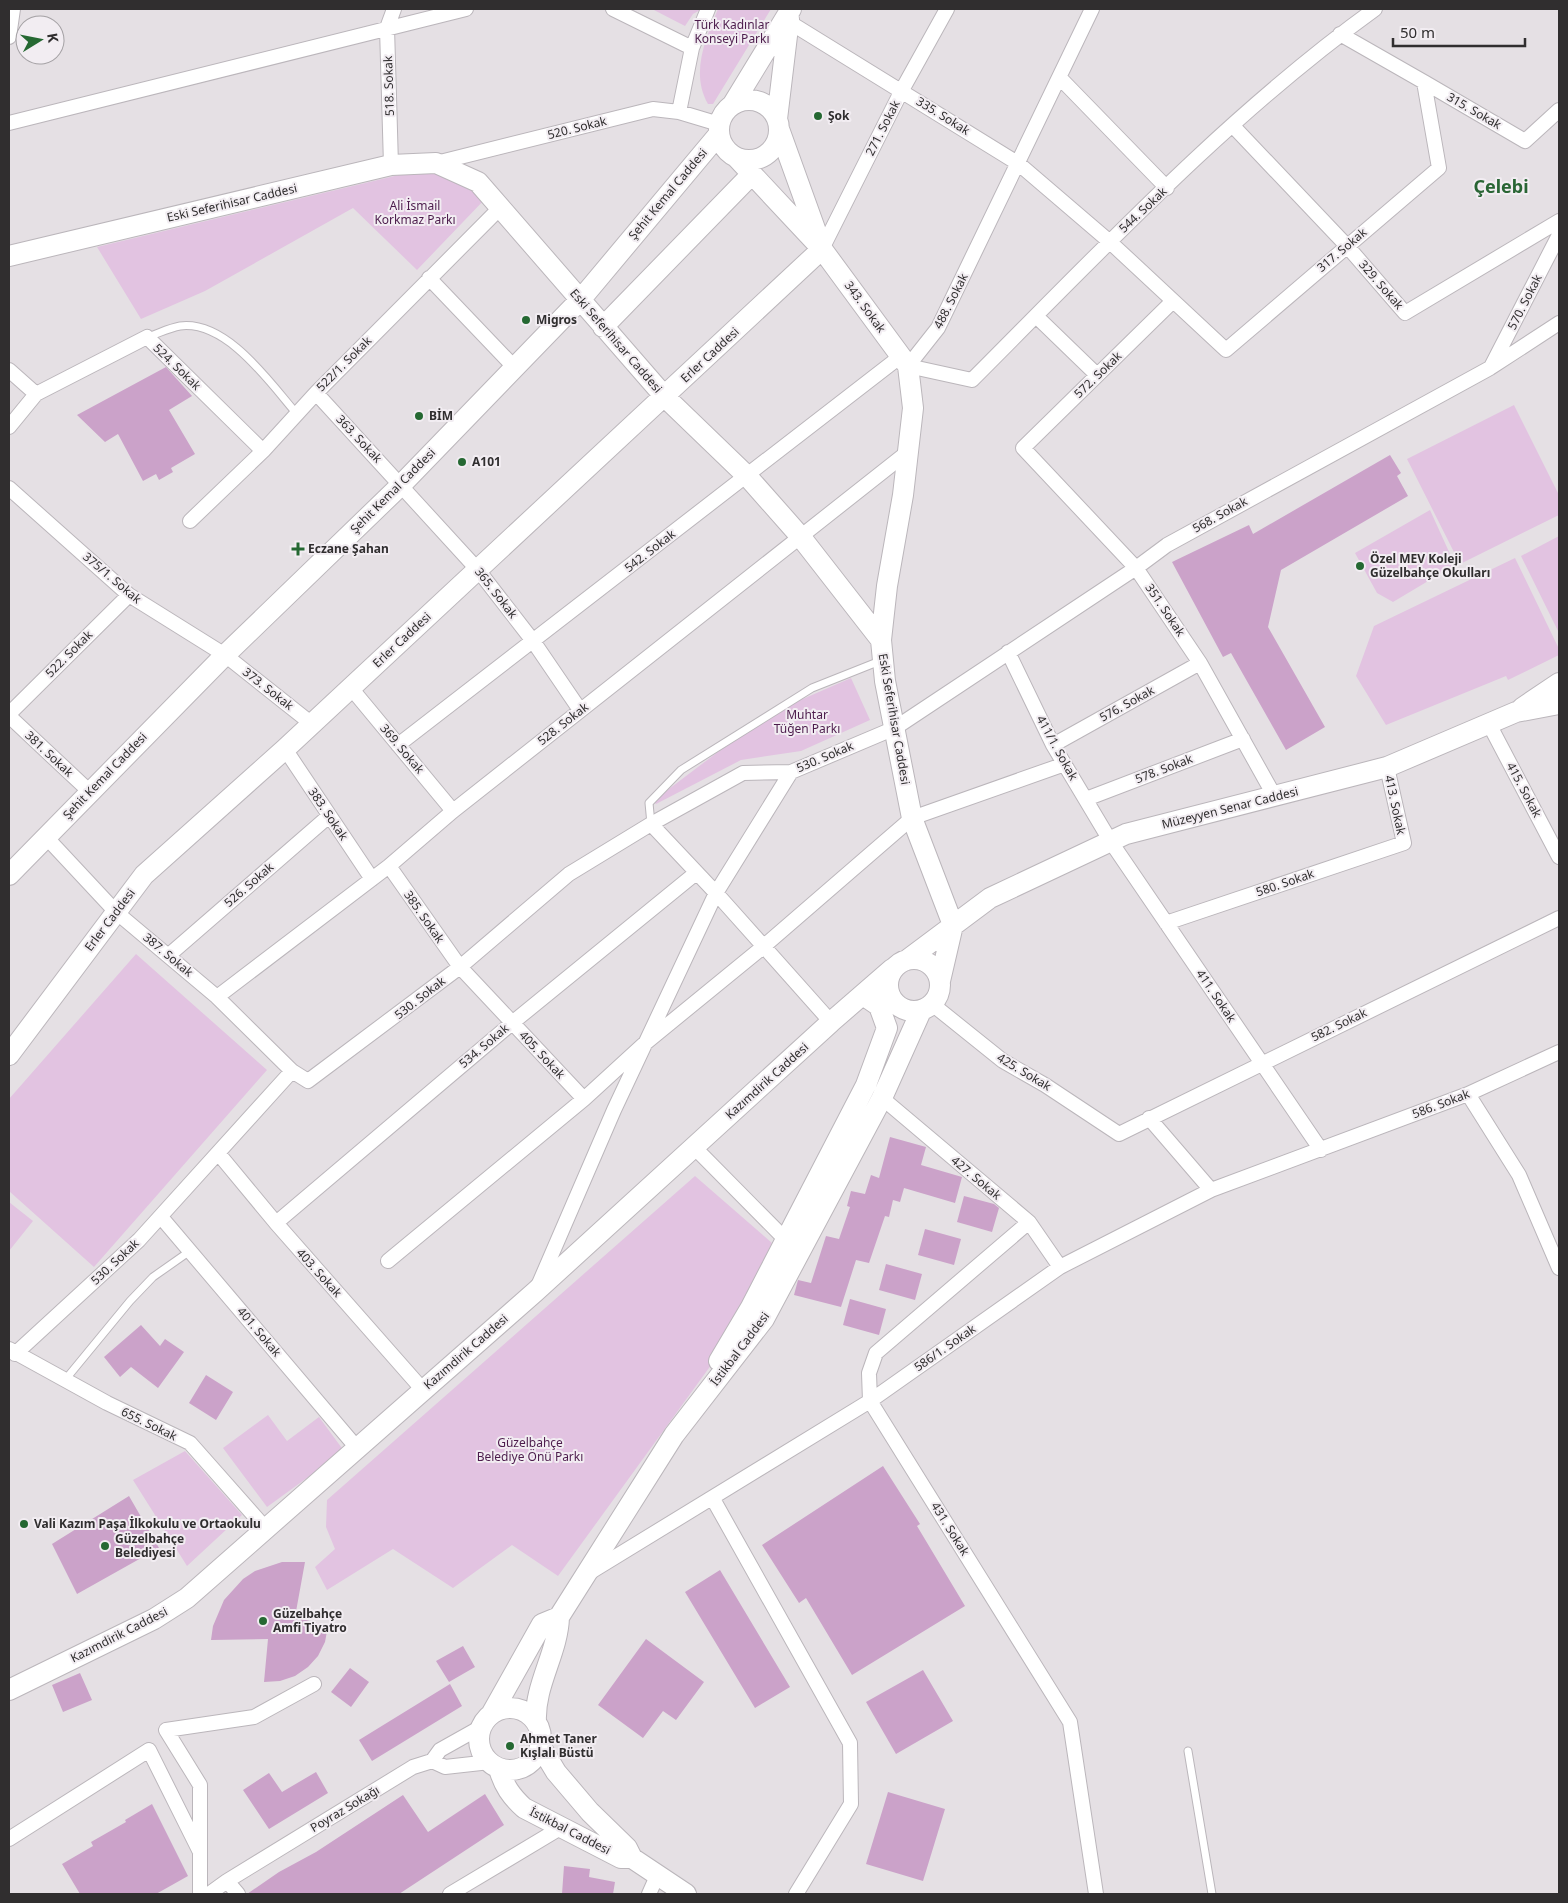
<svg xmlns="http://www.w3.org/2000/svg" width="1568" height="1903" font-family="'Noto Sans',sans-serif">
<rect width="100%" height="100%" fill="#e5e0e4"/>
<!-- green -->
<path fill="#e2c3e1" d="M652 9H702L693 14 685 26Z
M718 9H771L713 104H708C690 73 706 38 718 9Z
M437 171 475 185 486 198 417 270 353 208 205 291 141 319 97 247 403 174Z
M1514 405 1559 495V515L1460 564 1407 459Z
M1430 510 1455 565 1393 602 1377 593 1355 553Z
M1559 536V633L1521 556Z
M1515 558 1559 649V655L1508 680 1506 676 1386 725 1356 676 1374 626Z
M851 678 870 720 801 751 741 760 656 804 653 801 743 733 789 705Z
M136 954 267 1070 94 1267 9 1191V1099Z
M695 1176 772 1243 714 1361 558 1576 512 1545 453 1588 393 1549 327 1590 315 1567 335 1549 326 1527 327 1500Z
M9 1202 33 1221 9 1251Z
M268 1415 287 1441 319 1417 344 1451 267 1507 223 1448Z
M185 1451 242 1515 187 1566 133 1480Z"/>
<!-- building -->
<path fill="#cba2c9" d="M166 367 192 396 169 410 195 454 171 468 173 472 159 480 156 474 143 481 118 434 105 442 77 415Z
M1390 455 1401 473 1397 476 1408 496 1281 570 1268 627 1325 727 1286 750 1231 653 1223 657 1172 562 1249 525 1253 534Z
M890 1137 926 1147 921 1165 962 1177 955 1203 904 1188 900 1202 893 1200 889 1217 885 1216 869 1263 856 1260 841 1307 794 1295 798 1280 811 1283 826 1236 839 1239 850 1207 847 1206 851 1191 865 1194 871 1175 879 1178Z
M964 1196 994 1204 999 1208 992 1232 957 1222Z
M925 1229 961 1239 954 1265 918 1255Z
M886 1264 922 1274 915 1300 879 1290Z
M850 1299 886 1309 879 1335 843 1325Z
M141 1325 160 1346 165 1339 184 1352 158 1388 131 1367 120 1377 104 1357Z
M206 1375 233 1392 216 1420 189 1403Z
M883 1466 920 1524 917 1526 965 1606 852 1675 806 1598 799 1603 762 1545Z
M129 1496 159 1548 77 1594 52 1544Z
M282 1562H305L295 1617 328 1626 325 1642 318 1656 308 1667 295 1676 280 1681 264 1682 268 1639 211 1640 213 1626 224 1600 243 1579 255 1571Z
M720 1570 790 1687 755 1708 685 1592Z
M646 1639 704 1682 676 1720 663 1711 643 1738 598 1705Z
M463 1646 475 1667 449 1682 436 1661Z
M350 1668 369 1682 351 1707 331 1692Z
M923 1670 953 1721 896 1754 866 1702Z
M80 1673 92 1700 63 1712 52 1685Z
M450 1684 462 1706 372 1761 359 1740Z
M316 1772 328 1793 269 1829 243 1790 269 1773 282 1792Z
M888 1792 945 1809 923 1881 866 1864Z
M485 1794 504 1825 399 1894H247L279 1872 316 1852 403 1795 428 1832Z
M152 1804 188 1876 156 1894H80L62 1864 93 1846 91 1842 126 1822 125 1820Z
M564 1866 590 1869 589 1877 615 1882 613 1894H562Z"/>
<g fill="none" stroke-linecap="round" stroke-linejoin="round">
<defs>
<path id="service" d="M147 337C157 334 169 328 180 326 227 320 270 383 297 414
M651 824 649 803 681 770 812 688 880 661
M65 1380 130 1301 153 1277 190 1251
M1188 1751 1212 1894"/>
<path id="minor" d="M613 9 692 48
M1092 9 938 328 908 366 972 380C1100 252 1228 115 1375 9
M789 22 1019 164 1110 242 1226 350 1439 168 1424 82 1340 34
M9 37 13 9
M1060 78 1167 188
M1424 82 1525 141 1559 110
M679 112 692 48 708 9
M9 123 466 9
M1233 126 1347 246 1405 313 1559 221
M436 163 653 109 679 112 719 124
M391 165 387 28 394 9
M822 249 902 90 947 9
M429 278 515 368
M1173 301 1023 448 1136 568 1200 663 1275 797
M1036 316 1097 375
M1491 367 1559 235
M9 370 36 394
M316 393 478 570 533 641 580 710
M9 427 36 394 147 337 263 451
M9 488 129 595 225 655 312 724
M190 521 263 451 316 393 500 208
M1008 652 1053 745 1111 842 1321 1150
M351 688 453 811
M9 714 129 595
M9 716 89 791
M1488 722 1559 857
M398 745 901 356
M1053 745 1200 663
M285 749 372 879
M1086 799 1243 739
M651 824 716 893 831 1022
M46 837 116 912 217 997 292 1071
M389 866 460 967 584 1099
M1166 923 1404 843 1387 767
M169 955 329 816
M217 997 389 866 453 811 909 451
M932 1004 1003 1061 1045 1085 1119 1134 1559 918
M1468 1094 1519 1175 1559 1268
M882 1098 1029 1222 1060 1267
M1149 1118 1211 1190
M694 1147 786 1240
M218 1153 276 1223 423 1390
M161 1217 357 1448
M1029 1222 876 1353 869 1373 870 1401 1070 1722 1096 1894
M276 1223 512 1023 696 873
M388 1261 584 1099 643 1045 763 947 912 818 1065 764
M538 1286 614 1110 716 893 791 772
M9 1349 107 1403 190 1443 266 1529
M15 1354 139 1240 292 1071 308 1081 460 967 569 874 651 824 743 773 791 772 895 728 1136 568 1167 545 1490 368 1559 323
M713 1499 850 1743 851 1804 796 1894
M589 1573 870 1401 1060 1267 1211 1190 1468 1094 1559 1052
M432 1761 445 1767 490 1762
M9 1839 149 1750 199 1850
M227 1881 238 1894
M200 1894V1785L166 1730 254 1717 314 1684
M209 1894 227 1881 413 1767 432 1761 440 1750 481 1727
M450 1894 562 1827
M649 1894 657 1876"/>
<path id="secondary" d="M719 130a30 30 0 1 1 60 0a30 30 0 1 1-60 0Z
M733 104 791 9
M777 119 789 19
M779 129 819 240
M737 158 822 249 908 366 913 408 903 495 887 586 881 640
M9 256 391 165 436 163 478 182 665 397 747 476 800 536 881 640 885 681 912 818 953 925
M603 327 752 174
M1522 708 1559 683
M9 875 225 655 401 485 581 299 719 134
M888 985a26 26 0 1 1 52 0a26 26 0 1 1-52 0Z
M907 960 990 898 1126 834 1387 767 1516 712 1559 704
M940 981 953 925
M9 1055 144 875 285 749 822 249
M719 1361 751 1307 866 1085 887 1028 879 1006 863 995
M9 1690 154 1619 187 1598 535 1292 831 1022 892 969
M479 1739a31 31 0 1 1 62 0a31 31 0 1 1-62 0Z
M492 1713 542 1624 559 1617
M536 1722C534 1685 558 1653 559 1617L674 1435 764 1319 882 1098 921 1011
M541 1747 556 1772 590 1812 627 1848 632 1858 686 1894
M499 1769C504 1786 511 1796 524 1808L621 1858H632"/>
</defs>
<!-- service casing -->
<use href="#service" stroke="#bbb6bb" stroke-width="9"/>
<!-- minor casing -->
<use href="#minor" stroke="#bbb6bb" stroke-width="16"/>
<!-- secondary casing -->
<use href="#secondary" stroke="#bbb6bb" stroke-width="22"/>
<!-- service -->
<use href="#service" stroke="#fff" stroke-width="7"/>
<!-- minor -->
<use href="#minor" stroke="#fff" stroke-width="14"/>
<!-- secondary -->
<use href="#secondary" stroke="#fff" stroke-width="20"/>
</g>
<!-- markers -->
<g fill="#256832" stroke="#f2edf2" stroke-width="2">
<circle cx="818" cy="116" r="5"/>
<circle cx="526" cy="320" r="5"/>
<circle cx="419" cy="416" r="5"/>
<circle cx="462" cy="462" r="5"/>
<path d="M295.5 541.5h5v5h5v5h-5v5h-5v-5h-5v-5h5z"/>
<circle cx="1360" cy="566" r="5"/>
<circle cx="24" cy="1524" r="5"/>
<circle cx="105" cy="1546" r="5"/>
<circle cx="263" cy="1621" r="5"/>
<circle cx="510" cy="1746" r="5"/>
</g>
<g text-anchor="middle" stroke-width="4" stroke-linejoin="round" paint-order="stroke">
<!-- park labels -->
<g font-size="12" fill="#4c1c4c" stroke="#f2edf2">
<text x="732" y="29">Türk Kadınlar<tspan x="732" dy="14">Konseyi Parkı</tspan></text>
<text x="415" y="210">Ali İsmail<tspan x="415" dy="14">Korkmaz Parkı</tspan></text>
<text x="807" y="719">Muhtar<tspan x="807" dy="14">Tüğen Parkı</tspan></text>
<text x="530" y="1447">Güzelbahçe<tspan x="530" dy="14">Belediye Önü Parkı</tspan></text>
</g>
<!-- street labels -->
<g font-size="12" fill="#302e2f" stroke="#f2edf2">
<text transform="translate(389 86) rotate(-92)" y="4">518. Sokak</text>
<text transform="translate(1474 111) rotate(30)" y="4">315. Sokak</text>
<text transform="translate(943 116) rotate(32)" y="4">335. Sokak</text>
<text transform="translate(577 128) rotate(-14)" y="4">520. Sokak</text>
<text transform="translate(883 128) rotate(-63)" y="4">271. Sokak</text>
<text transform="translate(668 194) rotate(-50)" y="4">Şehit Kemal Caddesi</text>
<text transform="translate(232 203) rotate(-13)" y="4">Eski Seferihisar Caddesi</text>
<text transform="translate(1143 210) rotate(-43)" y="4">544. Sokak</text>
<text transform="translate(1342 250) rotate(-40)" y="4">317. Sokak</text>
<text transform="translate(1381 285) rotate(49)" y="4">329. Sokak</text>
<text transform="translate(951 301) rotate(-63)" y="4">488. Sokak</text>
<text transform="translate(1525 302) rotate(-63)" y="4">570. Sokak</text>
<text transform="translate(865 307) rotate(54)" y="4">343. Sokak</text>
<text transform="translate(616 341) rotate(49)" y="4">Eski Seferihisar Caddesi</text>
<text transform="translate(710 355) rotate(-43)" y="4">Erler Caddesi</text>
<text transform="translate(344 364) rotate(-45)" y="4">522/1. Sokak</text>
<text transform="translate(177 367) rotate(44)" y="4">524. Sokak</text>
<text transform="translate(1098 375) rotate(-44)" y="4">572. Sokak</text>
<text transform="translate(359 439) rotate(47)" y="4">363. Sokak</text>
<text transform="translate(393 491) rotate(-45)" y="4">Şehit Kemal Caddesi</text>
<text transform="translate(1220 515) rotate(-29)" y="4">568. Sokak</text>
<text transform="translate(650 551) rotate(-38)" y="4">542. Sokak</text>
<text transform="translate(112 578) rotate(40)" y="4">375/1. Sokak</text>
<text transform="translate(496 593) rotate(52)" y="4">365. Sokak</text>
<text transform="translate(1165 610) rotate(56)" y="4">351. Sokak</text>
<text transform="translate(402 640) rotate(-43)" y="4">Erler Caddesi</text>
<text transform="translate(69 654) rotate(-45)" y="4">522. Sokak</text>
<text transform="translate(268 689) rotate(38)" y="4">373. Sokak</text>
<text transform="translate(1127 704) rotate(-29)" y="4">576. Sokak</text>
<text transform="translate(894 719) rotate(80)" y="4">Eski Seferihisar Caddesi</text>
<text transform="translate(563 724) rotate(-38)" y="4">528. Sokak</text>
<text transform="translate(1057 748) rotate(61)" y="4">411/1. Sokak</text>
<text transform="translate(402 749) rotate(50)" y="4">369. Sokak</text>
<text transform="translate(49 754) rotate(43)" y="4">381. Sokak</text>
<text transform="translate(825 757) rotate(-23)" y="4">530. Sokak</text>
<text transform="translate(1164 769) rotate(-21)" y="4">578. Sokak</text>
<text transform="translate(105 776) rotate(-46)" y="4">Şehit Kemal Caddesi</text>
<text transform="translate(1524 790) rotate(62)" y="4">415. Sokak</text>
<text transform="translate(1395 805) rotate(78)" y="4">413. Sokak</text>
<text transform="translate(1230 808) rotate(-14)" y="4">Müzeyyen Senar Caddesi</text>
<text transform="translate(328 814) rotate(56)" y="4">383. Sokak</text>
<text transform="translate(1285 883) rotate(-19)" y="4">580. Sokak</text>
<text transform="translate(249 885) rotate(-41)" y="4">526. Sokak</text>
<text transform="translate(424 917) rotate(55)" y="4">385. Sokak</text>
<text transform="translate(110 920) rotate(-53)" y="4">Erler Caddesi</text>
<text transform="translate(168 955) rotate(40)" y="4">387. Sokak</text>
<text transform="translate(1216 996) rotate(56)" y="4">411. Sokak</text>
<text transform="translate(420 998) rotate(-38)" y="4">530. Sokak</text>
<text transform="translate(1339 1025) rotate(-26)" y="4">582. Sokak</text>
<text transform="translate(484 1046) rotate(-40)" y="4">534. Sokak</text>
<text transform="translate(542 1055) rotate(47)" y="4">405. Sokak</text>
<text transform="translate(1024 1072) rotate(31)" y="4">425. Sokak</text>
<text transform="translate(767 1081) rotate(-42)" y="4">Kazımdirik Caddesi</text>
<text transform="translate(1441 1104) rotate(-21)" y="4">586. Sokak</text>
<text transform="translate(976 1178) rotate(40)" y="4">427. Sokak</text>
<text transform="translate(115 1262) rotate(-43)" y="4">530. Sokak</text>
<text transform="translate(319 1273) rotate(48)" y="4">403. Sokak</text>
<text transform="translate(259 1332) rotate(50)" y="4">401. Sokak</text>
<text transform="translate(945 1348) rotate(-35)" y="4">586/1. Sokak</text>
<text transform="translate(740 1349) rotate(-53)" y="4">İstikbal Caddesi</text>
<text transform="translate(466 1352) rotate(-41)" y="4">Kazımdirik Caddesi</text>
<text transform="translate(149 1424) rotate(26)" y="4">655. Sokak</text>
<text transform="translate(950 1529) rotate(58)" y="4">431. Sokak</text>
<text transform="translate(119 1635) rotate(-27)" y="4">Kazımdirik Caddesi</text>
<text transform="translate(345 1809) rotate(-31)" y="4">Poyraz Sokağı</text>
<text transform="translate(570 1831) rotate(27)" y="4">İstikbal Caddesi</text>
</g>
<!-- poi labels -->
<g font-size="12" font-weight="bold" fill="#302e2f" stroke="#f2edf2" text-anchor="start">
<text x="828" y="120">Şok</text>
<text x="536" y="324">Migros</text>
<text x="429" y="420">BİM</text>
<text x="472" y="466">A101</text>
<text x="308" y="553">Eczane Şahan</text>
<text x="1370" y="563">Özel MEV Koleji<tspan x="1370" dy="14">Güzelbahçe Okulları</tspan></text>
<text x="34" y="1528">Vali Kazım Paşa İlkokulu ve Ortaokulu</text>
<text x="115" y="1543">Güzelbahçe<tspan x="115" dy="14">Belediyesi</tspan></text>
<text x="273" y="1618">Güzelbahçe<tspan x="273" dy="14">Amfi Tiyatro</tspan></text>
<text x="520" y="1743">Ahmet Taner<tspan x="520" dy="14">Kışlalı Büstü</tspan></text>
</g>
<!-- district labels -->
<g font-size="18" font-weight="bold" fill="#296534" stroke="#f2edf2">
<text x="1501" y="193">Çelebi</text>
</g>
</g>
<!-- border -->
<rect width="1568" height="1903" fill="none" stroke="#302e2f" stroke-width="20"/>
<!-- north arrow -->
<g transform="translate(40 40) rotate(80)"><circle r="24" fill="#f2edf2" stroke="#a4a1a4"/>
<path d="M0-4L9 19L0 12L-9 19Z" fill="#256832"/>
<text y="-8" font-size="14" font-weight="bold" text-anchor="middle" fill="#302e2f">K</text>
</g>
<!-- scale -->
<path d="M1393 38v8h132v-8" fill="none" stroke="#302e2f" stroke-width="2.5"/>
<text x="1400" y="38" font-size="15" fill="#302e2f" stroke="#f2edf2" stroke-width="4" paint-order="stroke">50 m</text>
</svg>
